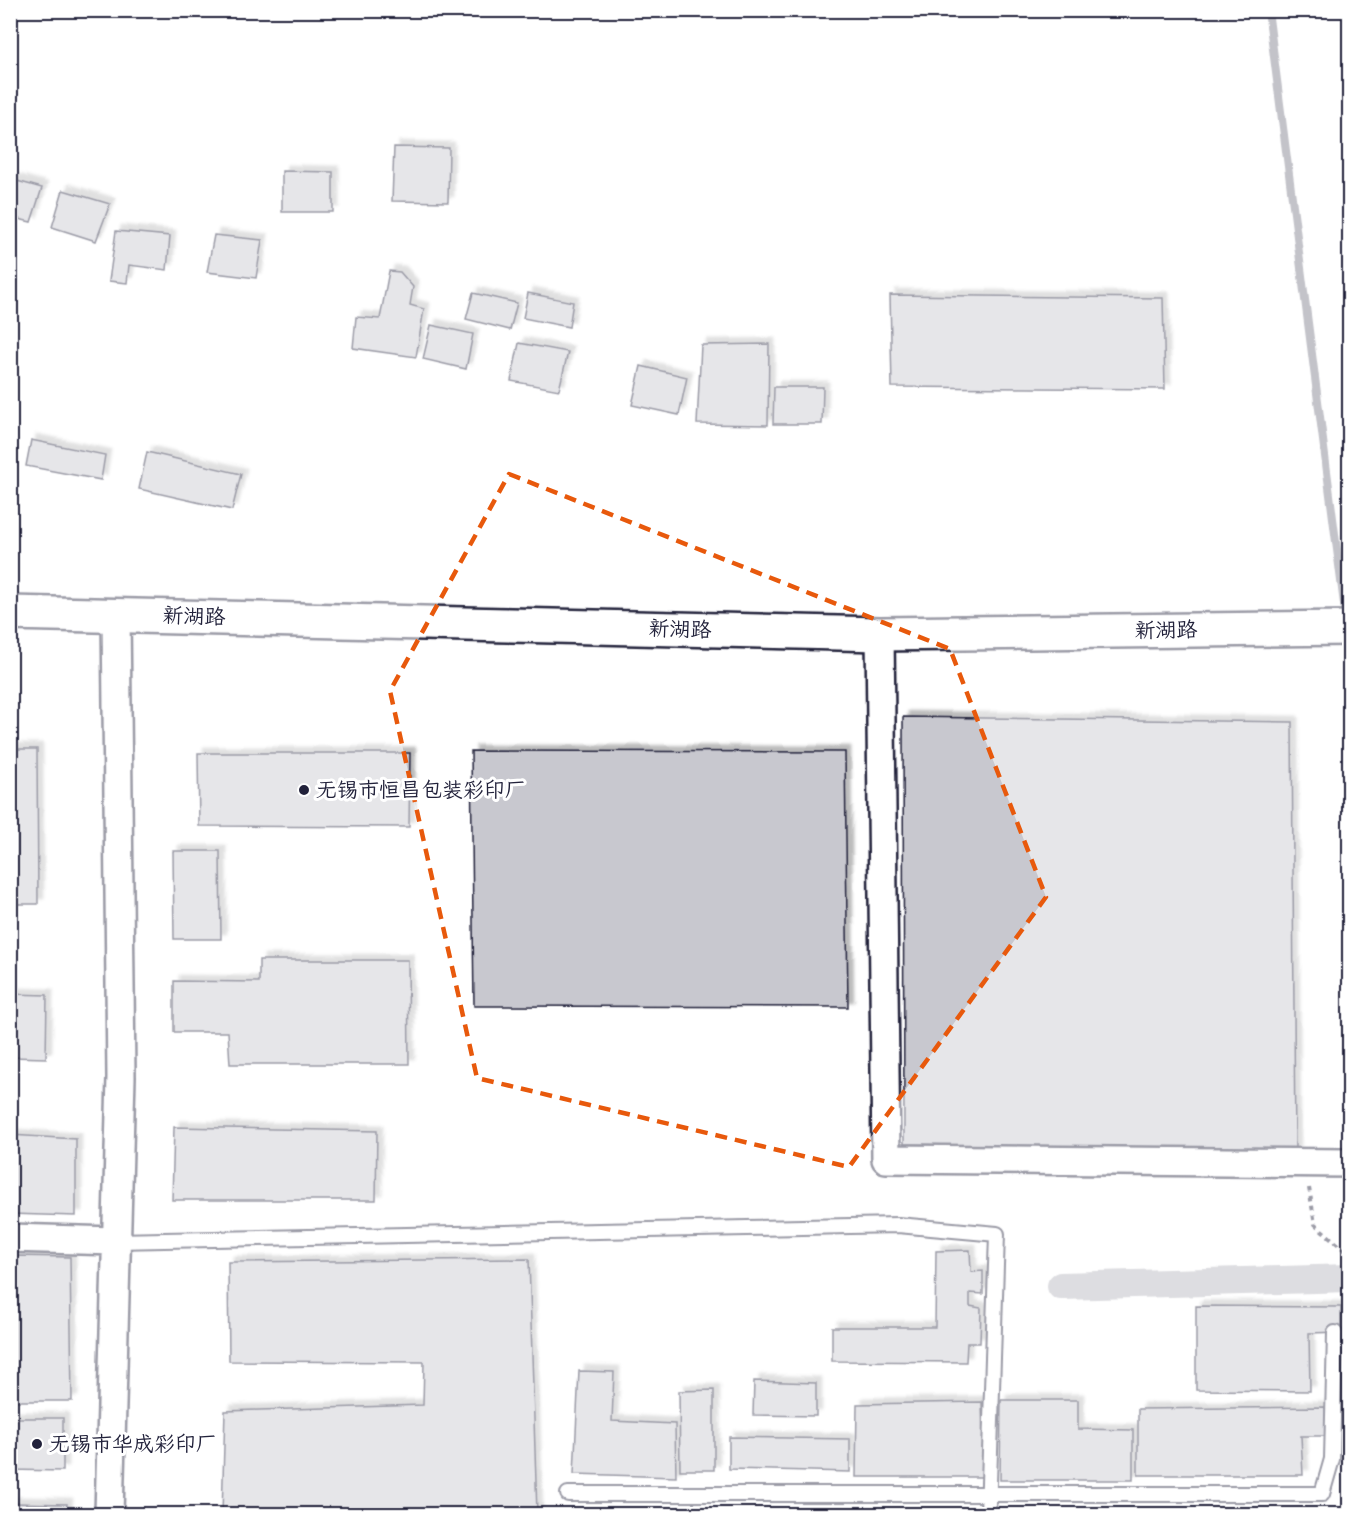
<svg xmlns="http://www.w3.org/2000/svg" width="1360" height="1525" font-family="Mali,'LXGW WenKai TC',sans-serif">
<defs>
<filter id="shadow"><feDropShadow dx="5.5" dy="-5.5" stdDeviation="1.5" flood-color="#0004"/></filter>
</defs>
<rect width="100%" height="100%" fill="#fff"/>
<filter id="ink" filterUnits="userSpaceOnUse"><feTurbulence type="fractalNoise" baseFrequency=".0167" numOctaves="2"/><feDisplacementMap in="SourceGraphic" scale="12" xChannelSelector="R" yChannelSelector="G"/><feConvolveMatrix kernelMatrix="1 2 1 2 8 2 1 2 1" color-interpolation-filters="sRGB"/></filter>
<g filter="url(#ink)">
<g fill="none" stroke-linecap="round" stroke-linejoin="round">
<!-- stream -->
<path stroke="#7a7a88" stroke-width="8" d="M1268 10 1346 620"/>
<!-- canal -->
<path stroke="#b4b4bc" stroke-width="28" d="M1061 1286 1350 1278"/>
</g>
<!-- building -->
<path fill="#c8c8cf" stroke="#22223b" stroke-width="1.5" filter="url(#shadow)" d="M394 147 449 148 448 202 392 201Z
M282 171 333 172V212H282Z
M10 179 42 188 31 222 10 217Z
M63 190 110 204 96 241 52 227Z
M116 231 170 236 167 270 129 265 127 283 109 281Z
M214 235 262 240 256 278 207 272Z
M389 271 400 272 413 287 410 305 424 309 416 357 353 348 356 317 380 319Z
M473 293 517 303 510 330 466 319Z
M528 293 573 302 569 327 523 318Z
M890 295 1163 298 1165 389 892 387Z
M431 325 473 334 466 369 423 359Z
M519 343 568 352 559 390 511 381Z
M769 344 768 425 697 424 701 345Z
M641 366 687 377 679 415 632 405Z
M774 387H823L822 424H773Z
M31 440 105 455 101 480 26 466Z
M147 452 241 474 232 510 139 489Z
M903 717 1292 722 1295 1152 904 1144Z
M10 749H37L38 904H10Z
M471 751 845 752 848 1007 474 1006Z
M198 753H410L409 827 199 826Z
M173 851H220L221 939H174Z
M259 960H408L409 1064H230L228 1032H174V981L259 982Z
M10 994 47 995 46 1058 10 1057Z
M174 1127 377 1131 376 1200H172Z
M10 1135 76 1139V1216L10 1214Z
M970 1250 971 1272 983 1271V1294L970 1293V1306L981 1308 980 1343H967L966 1362 832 1361V1327H935L936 1251Z
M10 1256 70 1257 72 1401H10Z
M529 1259 537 1514H222L225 1411 423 1405 424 1362 229 1361 228 1262Z
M1196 1306 1341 1307V1332L1309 1333 1310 1391 1196 1390Z
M579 1371 614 1372 612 1421 675 1424 676 1477 574 1474Z
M754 1381 816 1383V1416L753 1415Z
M714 1390V1470H680L679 1391Z
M1001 1400H1078V1429L1133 1430V1480H1000Z
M982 1402 984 1477H856L857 1404Z
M1325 1407 1326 1436H1301L1303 1475H1138V1409Z
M10 1418H63V1471L10 1470Z
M729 1437 850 1439V1472L729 1469Z
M10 1503 67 1504 66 1514H10Z"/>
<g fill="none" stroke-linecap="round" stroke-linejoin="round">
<defs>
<path id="service" d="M115 1241 898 1225 997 1234 988 1514
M568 1494H1322L1332 1459 1335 1333"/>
<path id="minor" d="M880 634 886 1159 1350 1163
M10 1238 115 1241
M109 1514 121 1077 116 614"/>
<path id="tertiary" d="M10 613 880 634 1350 628"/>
</defs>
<!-- service casing -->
<use href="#service" stroke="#22223b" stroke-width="18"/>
<!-- minor casing -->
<use href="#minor" stroke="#22223b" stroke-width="32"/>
<!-- tertiary casing -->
<use href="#tertiary" stroke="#22223b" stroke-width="38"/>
<!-- path -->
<path stroke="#22223b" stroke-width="4" stroke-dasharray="4.5 4.5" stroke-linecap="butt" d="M1309 1188 1315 1224 1350 1255"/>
<!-- service -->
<use href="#service" stroke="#fff" stroke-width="14"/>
<!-- minor -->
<use href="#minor" stroke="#fff" stroke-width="27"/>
<!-- tertiary -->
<use href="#tertiary" stroke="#fff" stroke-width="33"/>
</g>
</g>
<!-- marked area -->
<path d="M0 0H1360V1525H0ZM509 474 950 649 1046 897 849 1167 477 1078 390 691Z" fill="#fff" fill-opacity=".55" fill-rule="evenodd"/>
<path fill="none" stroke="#e8590c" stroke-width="4.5" stroke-dasharray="12 8" stroke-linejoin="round" d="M509 474 950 649 1046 897 849 1167 477 1078 390 691Z"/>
<!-- markers -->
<g fill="#22223b" stroke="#fff" stroke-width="2">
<circle cx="304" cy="790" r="6"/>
<circle cx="37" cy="1444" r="6"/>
</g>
<g text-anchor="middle" stroke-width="6" stroke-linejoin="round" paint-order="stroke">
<!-- street labels -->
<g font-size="21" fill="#22223b" stroke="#fff">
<text transform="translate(194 616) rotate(2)" y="7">新湖路</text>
<text transform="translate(680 629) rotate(2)" y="7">新湖路</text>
<text transform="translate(1166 630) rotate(-1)" y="7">新湖路</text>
</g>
<!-- poi labels -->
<g font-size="21" fill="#22223b" stroke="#fff" text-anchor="start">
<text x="316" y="797">无锡市恒昌包装彩印厂</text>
<text x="49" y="1451">无锡市华成彩印厂</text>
</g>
</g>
<!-- margin -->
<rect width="1360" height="1525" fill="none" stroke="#fff" stroke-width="36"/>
<rect x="18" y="18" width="1324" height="1489" fill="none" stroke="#22223b" stroke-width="2" filter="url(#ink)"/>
</svg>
